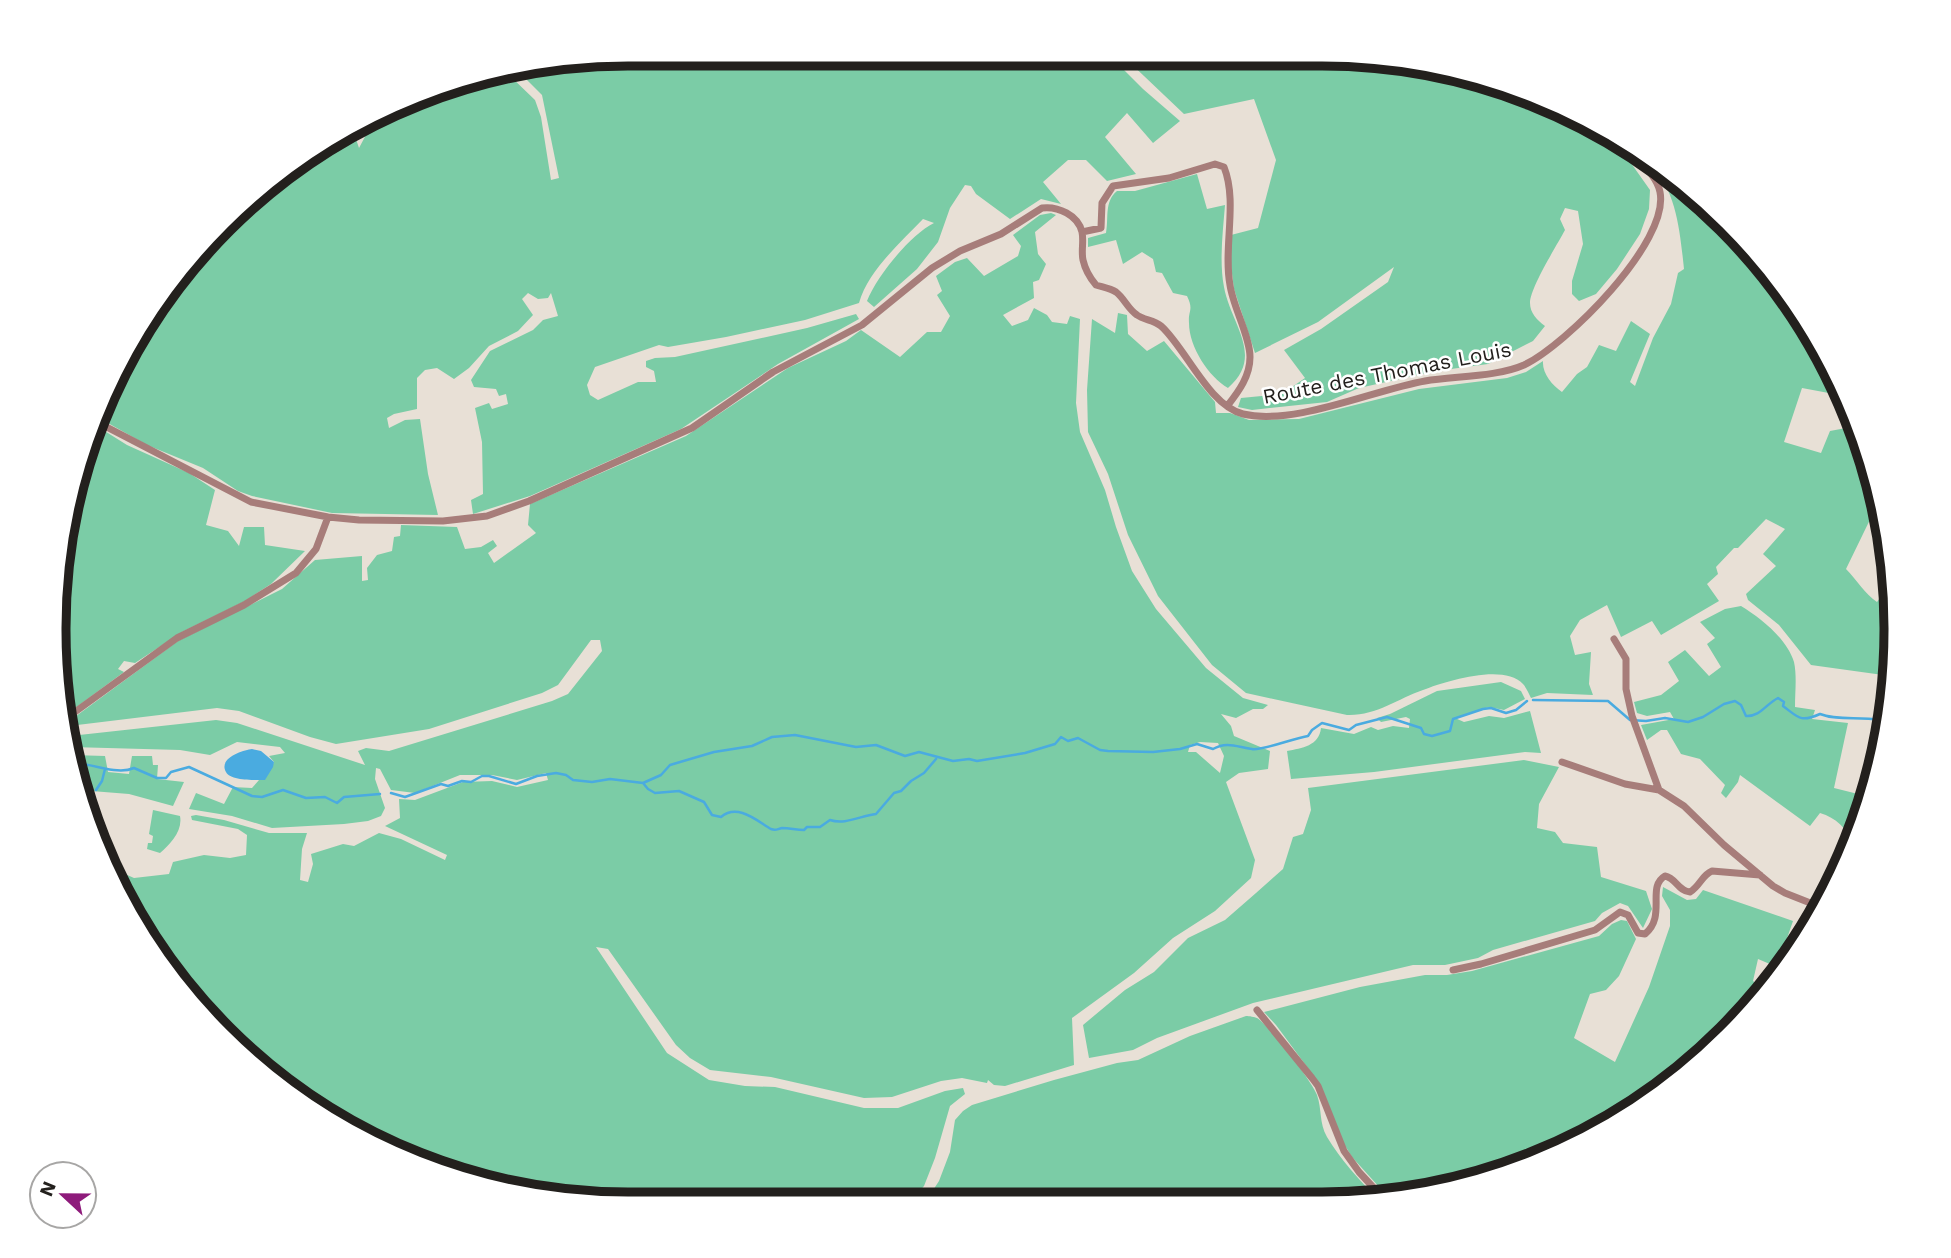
<svg xmlns="http://www.w3.org/2000/svg" width="1951" height="1258" font-family="'Work Sans',sans-serif">
<rect width="100%" height="100%" fill="#e8e0d6"/>
<!-- green -->
<path fill="#7bcca6" fill-rule="evenodd" d="M629 54 1111 57 1143 89 1180 121 1153 143 1127 113 1105 137 1136 174 1107 181 1086 160H1068L1043 182 1061 204 1041 199 1010 219 976 194 971 186 965 185 950 208 938 242 917 269 874 307 867 301C877 276 910 235 934 223L923 219C900 243 868 271 859 303L805 320 726 337 668 347 659 345 595 367 587 385 590 395 598 400 638 382H656L654 371 646 367V361L655 358 675 357 807 328 856 314 859 319 778 364 681 429 530 496 473 514 471 500 483 494 482 442 475 408 489 403 492 409 508 404 506 394 499 396 496 389 474 387 471 380 490 351 533 330 543 320 558 316 551 293 548 298 538 299 528 293 522 299 533 315 518 331 489 346 469 368 454 379 437 368 425 370 417 378V409L394 414 387 418 389 428 405 420 420 419 428 474 438 515 332 513 252 496 238 491 203 468 147 445 99 418 173 279 309 151 353 130 359 148 367 133 365 124 445 85 508 74 535 100 541 117 551 180 559 178 542 95 519 72Z
M1124 57 1397 59 1576 113 1614 139 1650 190 1649 209 1640 234 1617 269 1596 294 1579 301 1572 294V281L1583 244 1578 211 1565 208 1560 219 1565 230C1557 245 1530 288 1530 303 1530 313 1537 320 1545 326L1533 341 1488 364 1436 371 1359 388 1327 402 1252 410 1238 407 1241 398 1282 394 1305 378 1284 350 1321 329 1388 282 1394 267 1318 322 1255 353 1234 289 1231 266V235L1258 228 1276 160 1254 99 1184 114Z
M1651 163 1701 197 1778 279 1811 332 1808 355 1829 361 1842 387 1834 394 1802 388 1784 442 1821 453 1830 431 1846 428 1855 420 1864 446 1860 465 1873 469 1880 499 1846 569C1857 580 1865 594 1877 602L1883 594 1895 596 1886 631 1883 675 1811 665 1779 625 1748 600 1746 594 1776 566 1763 554 1785 529 1766 519 1738 548H1734L1716 567 1718 574 1707 584 1719 601 1661 635 1652 621 1621 637 1607 605 1580 620 1570 636 1575 655 1591 652 1589 684 1593 695 1547 693 1531 698C1529 694 1526 687 1523 684 1504 663 1446 681 1423 690 1397 699 1376 716 1347 715L1246 693 1212 665 1158 596 1128 535 1108 474 1088 432 1087 390 1092 319 1115 333 1118 313 1127 315 1128 334 1147 351 1164 341 1215 402 1216 413H1230L1249 420 1299 419 1419 389 1507 378 1526 372 1543 361C1542 373 1552 385 1562 392L1577 374 1587 367 1599 345 1616 351 1631 321 1650 334 1630 382 1635 386 1653 338 1671 304 1678 273 1684 269C1680 232 1677 193 1651 163Z
M1197 174 1207 209 1225 205C1223 231 1219 261 1224 287 1231 325 1265 356 1228 388 1209 377 1189 347 1189 323 1188 310 1194 310 1187 296L1173 293 1162 273 1156 272 1153 259 1142 252 1123 264 1116 240 1088 247V238L1106 233C1109 217 1104 202 1117 191H1135Z
M1051 213 1056 215 1035 232 1038 254 1046 264 1039 280 1033 282 1034 298 1003 315 1012 326 1028 320 1034 308 1047 315 1052 322 1067 324 1070 316 1080 319 1076 403 1080 432 1105 490 1116 527 1132 571 1156 609 1206 668 1243 698 1268 705 1263 709H1253L1236 718 1221 714 1231 726 1234 736 1270 751 1268 769 1239 773 1226 782 1255 860 1251 878 1215 911 1173 938 1134 973 1072 1018 1074 1065 1005 1086 994 1085 988 1080 987 1083 962 1078 941 1081 892 1097 864 1098 771 1077 710 1070 690 1058 676 1045 608 949 596 947 667 1053 709 1080 745 1086 775 1087 864 1108H898L945 1091 963 1088 965 1094 950 1106 935 1158 924 1186 911 1201 554 1199 409 1160 250 1061 151 948 116 870 134 878 169 874 173 862 204 855 230 858 246 855 247 835 238 829 192 820 191 816 196 815 224 820 269 833H307L302 849 300 880 308 882 313 864 311 854 343 844 354 846 379 833 401 839 445 860 447 855 385 826 400 818 399 799 415 800 463 782 492 781 517 787 548 780 546 773 517 780 492 775H460L415 793 391 790 380 769 376 768 375 779 385 808 381 816 368 821 344 824 272 828 232 816 189 809 196 793 224 804 233 787 252 788 259 780 265 779 274 762 269 756 285 753 280 747 237 742 210 755 180 750 71 747 70 736 216 720 237 723 365 765 358 751 366 748 389 751 552 701 568 694 602 651 600 640H591L558 685 542 693 429 729 336 744 310 737 239 711 217 708 69 726 68 722 178 641 282 589 315 560 362 556V581L368 580 367 568 377 555 392 551 394 537 400 536 401 525 457 527 465 549 481 547 493 540 497 546 488 553 494 563 536 533 528 525 530 504 686 436 788 368 846 341 861 330 900 357 927 332H941L950 316 937 295 942 291 936 276 955 262 967 258 984 276 1018 256 1021 246 1013 235 1040 215ZM1200 742 1218 743 1224 756 1220 773 1196 752H1188L1190 745Z
M95 425 127 445 189 473 215 490 206 525 228 531 239 546 244 527H264L265 545 305 551 271 584 245 601 182 632 135 663 124 661 118 669 124 672 67 714 55 592 85 444Z
M1741 606C1761 618 1787 639 1794 662 1797 676 1795 692 1795 707L1815 710 1812 719 1848 723 1834 788 1870 797 1866 813 1853 844C1847 828 1836 818 1820 813L1810 826 1740 775 1738 782 1726 798 1721 793 1725 785 1700 759 1681 754 1667 730H1661L1647 740 1641 725 1674 719 1670 712 1647 716 1637 713 1634 702 1661 695 1679 681 1668 662 1685 650 1709 676 1721 667 1707 644 1715 638 1700 622 1725 609Z
M1501 682 1521 691 1525 699 1504 710 1489 707 1455 718 1464 722 1489 716 1504 718 1530 711 1541 753 1525 752 1374 772 1291 779 1287 751C1302 748 1319 746 1321 728L1354 734 1371 727 1378 730 1393 726 1409 728 1410 719 1406 717 1381 722 1377 718 1390 714 1437 691Z
M72 755 105 756 108 772 129 774 132 756H152L153 765H158L157 779 184 782 173 806 129 794 79 790 74 777Z
M1524 760 1559 767 1539 804 1537 828 1555 832 1563 843 1597 847 1601 877 1646 891 1652 909 1643 928 1628 906 1620 903 1602 913 1595 921 1493 950 1478 958 1445 965H1413L1253 1003 1157 1038 1133 1050 1089 1058 1083 1025 1125 990 1154 972 1188 938 1225 920 1256 893 1283 869 1293 837 1303 834 1311 810 1308 788Z
M153 810 180 816C183 831 170 844 160 853L147 849 148 843H152L153 836 149 834Z
M1663 887 1687 900 1696 899 1703 890 1793 921 1777 967 1758 959 1753 981 1762 988 1763 996 1754 1008 1672 1085 1576 1145 1470 1184 1389 1198 1352 1157 1341 1139 1316 1079 1276 1025 1264 1012 1360 987 1425 975H1447L1472 971 1599 936 1612 924 1621 920 1627 921 1636 939 1619 976 1606 990 1590 994 1574 1038 1615 1062 1649 987 1670 926V910L1662 896Z
M1246 1016C1249 1016 1255 1017 1257 1018 1269 1025 1312 1081 1317 1095 1322 1109 1319 1123 1327 1137 1341 1160 1359 1180 1378 1199L1359 1203 926 1201 939 1181 950 1152 955 1120 963 1111 972 1105 1054 1080 1117 1063 1138 1060 1190 1036Z"/>
<!-- water -->
<path fill="#4aabe0" d="M252 749 261 751 274 762 273 767 265 780C256 780 230 781 226 772 218 758 243 750 252 749Z"/>
<g fill="none" stroke-linecap="round" stroke-linejoin="round">
<!-- stream -->
<path stroke="#4aabe0" stroke-width="2.5" d="M1533 700 1608 701 1630 720 1646 721 1665 718 1688 722 1703 717 1724 704 1735 701 1741 705 1746 716C1760 717 1766 704 1778 698L1784 702 1783 706C1798 717 1800 723 1820 714 1838 721 1859 716 1880 720
M72 764C92 762 116 776 134 768L157 778H166L171 772 189 767 252 796 262 797 283 790 306 798 325 797 337 803 344 797 380 794
M643 783 648 789 655 793 679 791 704 802 712 815 721 817C738 803 757 821 771 829 776 831 777 829 782 828 790 828 796 830 804 830L807 827H820L830 820C845 825 860 816 876 814L894 793 901 791 911 781 924 773 936 759
M96 790 102 781 105 769
M391 793 405 797 441 784 448 786 462 781 471 782 482 776H489L516 784 537 776 556 773 566 775 573 780 592 782 610 779 643 783 661 775 670 765 714 752 752 746 772 737 795 735 856 747 876 745 905 756 919 752 953 761 969 759 977 761 1025 753 1055 744 1061 737 1068 741 1078 738 1100 750 1108 751 1153 752 1180 749 1197 744 1213 749C1227 741 1237 747 1252 749 1262 751 1294 738 1308 736L1312 730 1322 723 1349 730 1356 725 1387 717 1421 728 1424 734 1432 736 1450 731 1453 719 1483 709 1491 708 1506 713 1516 710 1527 701"/>
<!-- street -->
<path stroke="#a77d7a" stroke-width="7" d="M1082 232 1101 228 1102 203 1113 186 1169 178 1215 164 1224 167C1238 202 1223 247 1230 285 1233 307 1250 336 1250 357 1250 376 1239 391 1228 405
M97 422 251 502 328 517 359 520 443 521 487 516 529 501 692 428 773 372 862 325 932 268 960 251 1001 234 1042 208C1058 206 1078 215 1082 232 1084 241 1081 251 1083 260 1085 269 1090 278 1096 285 1102 287 1110 288 1116 292 1124 298 1128 309 1137 315 1144 320 1154 320 1161 326 1185 347 1209 406 1243 414 1295 426 1373 390 1425 381 1455 376 1497 377 1524 365 1566 345 1670 242 1660 192 1657 176 1639 161 1629 149
M1614 639 1626 659V689L1632 716 1659 790 1684 806 1724 845 1773 886 1785 893 1823 908
M68 717 177 638 244 605 296 573 316 549 328 517
M1562 762 1625 784 1659 790
M1453 970 1481 964 1595 930 1620 912 1628 915 1638 933 1645 934C1667 916 1646 887 1665 876 1676 878 1678 891 1690 892 1700 886 1702 875 1712 871L1760 875
M1257 1010 1312 1078 1318 1086 1344 1151 1359 1172 1384 1199"/>
<!-- secondary -->
<path stroke="#874c4a" stroke-width="10" d="M1889 717 1888 680 1894 636"/>
</g>
<g text-anchor="middle" stroke-width="5" stroke-linejoin="round" paint-order="stroke">
<!-- street labels -->
<g font-size="21" fill="#23201d" stroke="#fff">
<text transform="translate(1387 373) rotate(-11)" y="7">Route des Thomas Louis</text>
</g>
</g>
<!-- crop -->
<path d="M0 0H1951V1258H0ZM628 66H1322A562 562 0 0 1 1884 628V630A562 562 0 0 1 1322 1192H628A562 562 0 0 1 66 630V628A562 562 0 0 1 628 66Z" fill="#fff" fill-rule="evenodd"/>
<path fill="none" stroke="#23201d" stroke-width="9" d="M628 66H1322A562 562 0 0 1 1884 628V630A562 562 0 0 1 1322 1192H628A562 562 0 0 1 66 630V628A562 562 0 0 1 628 66Z"/>
<!-- north arrow -->
<g transform="translate(63 1195) rotate(292)"><circle r="33" fill="#ffffff" stroke="#a7a6a5" stroke-width="2"/>
<path d="M0-5L12 26L0 18L-12 26Z" fill="#8e1b7b"/>
<text y="-10" font-size="19" font-weight="bold" text-anchor="middle" fill="#23201d">N</text>
</g>
</svg>
